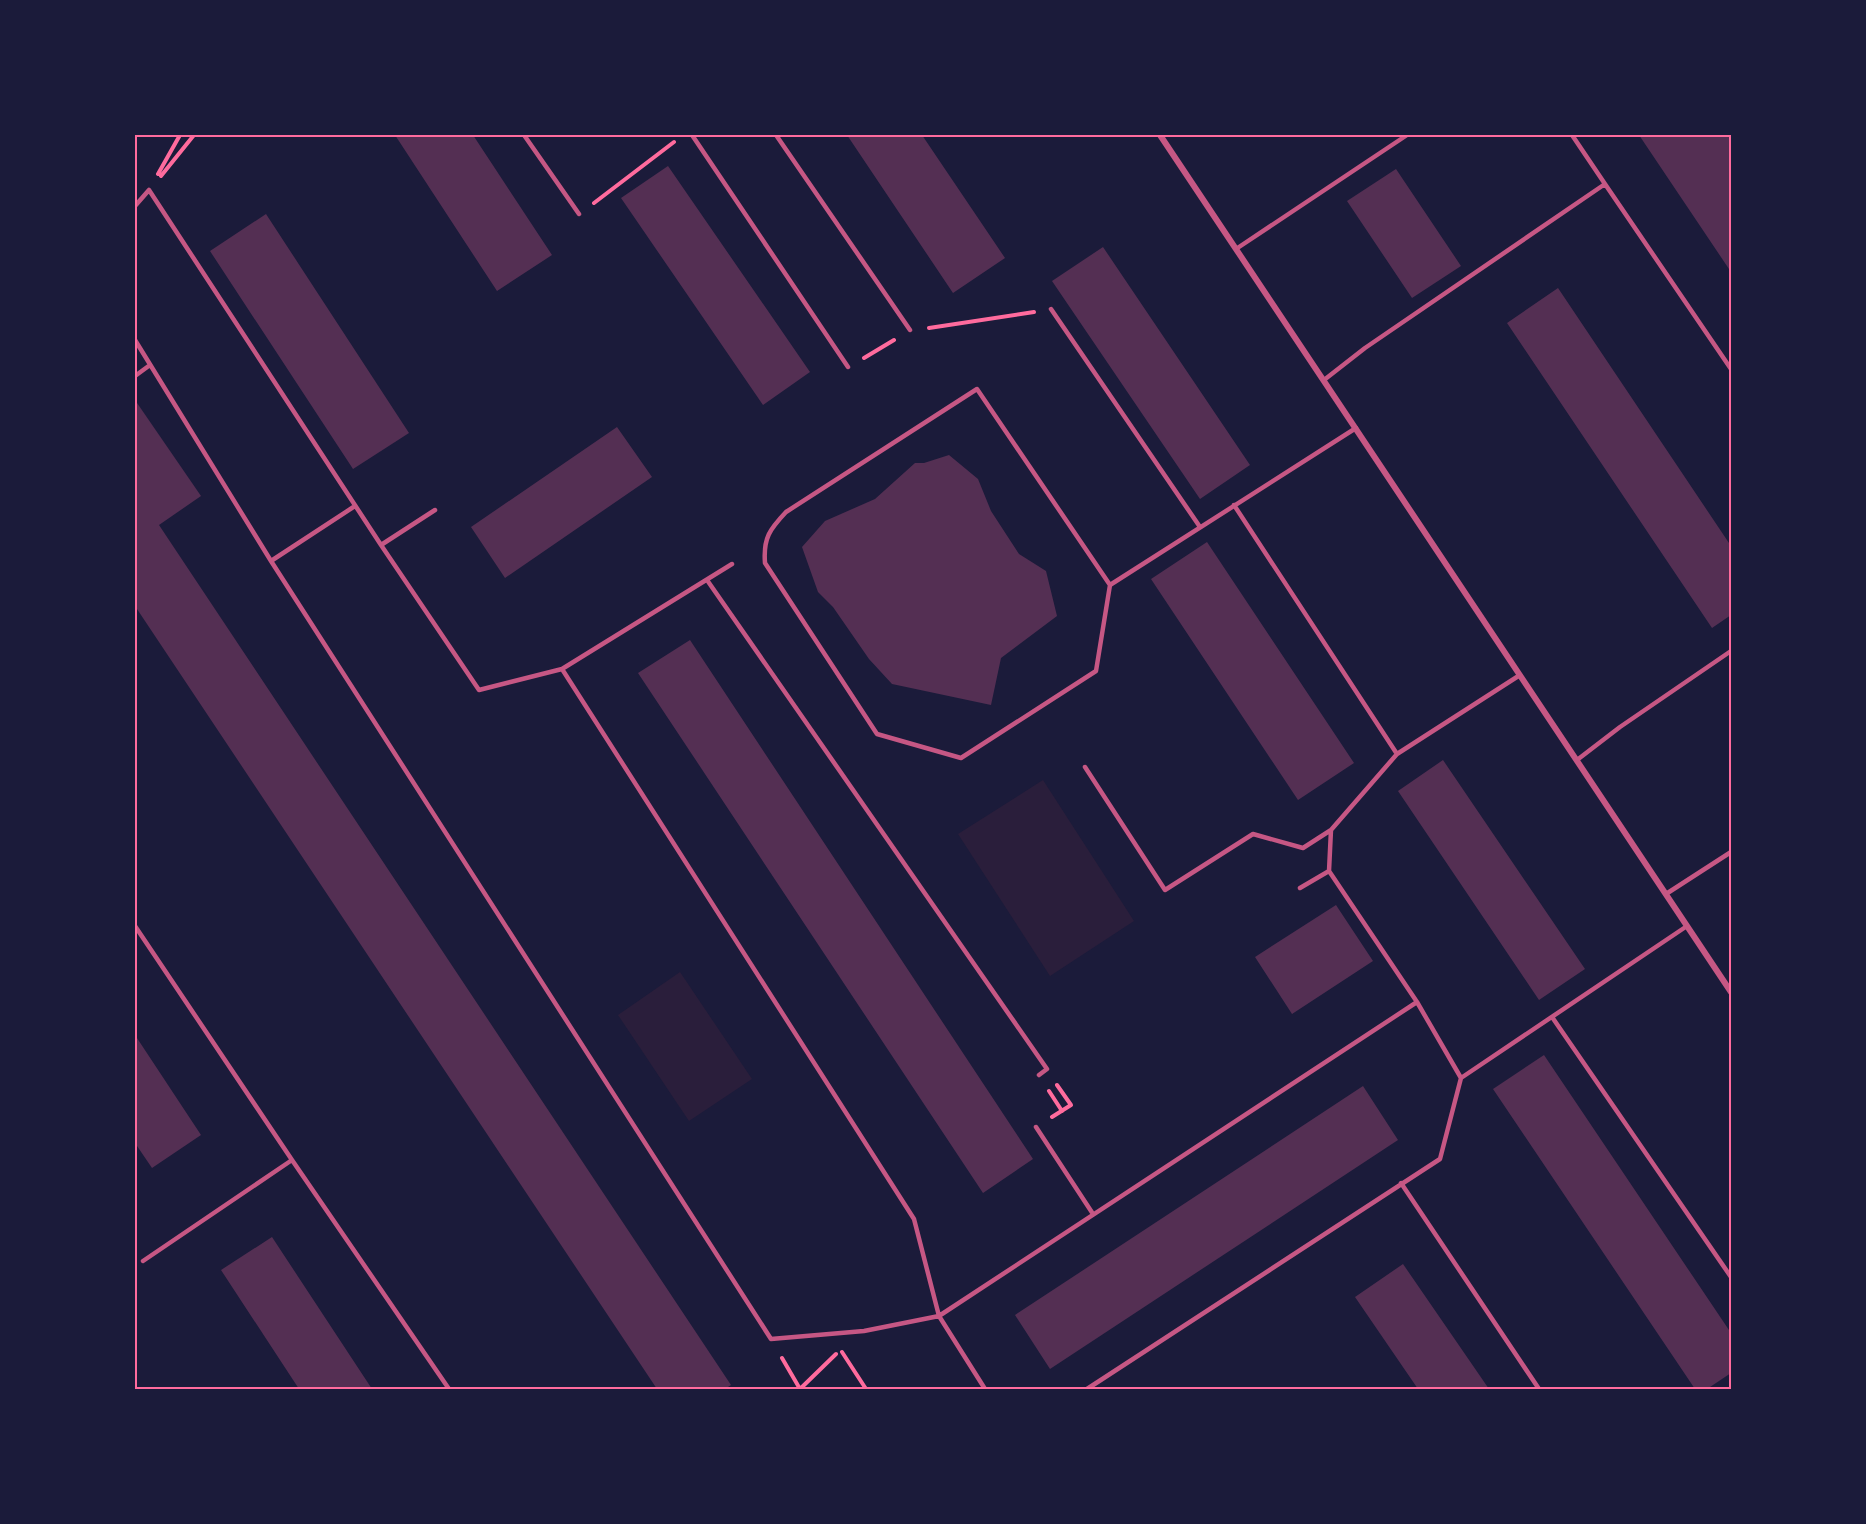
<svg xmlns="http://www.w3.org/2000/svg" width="1866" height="1524" font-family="Overpass,sans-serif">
<rect width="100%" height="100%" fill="#1b1b3a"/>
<!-- green -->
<path fill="#2a1e3b" d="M1043 780 1134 921 1050 976 958 834Z
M680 972 752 1079 689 1121 618 1015Z"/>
<!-- building -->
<path fill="#542f53" d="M395 135H473L552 255 497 291Z
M847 135H922L1005 258 953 293Z
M1639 135H1728L1731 140V272Z
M668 166 810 372 763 405 621 198Z
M1396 169 1461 266 1412 298 1347 201Z
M266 214 409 433 353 469 210 251Z
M1103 247 1250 465 1200 499 1052 281Z
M1558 288 1731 546V615L1712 628 1507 323Z
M135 400 201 496 159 525 731 1385 725 1389H657L135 606Z
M617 427 652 477 505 578 471 527Z
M949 455 978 479 991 511 1019 554 1046 571 1057 616 1001 658 991 705 892 684 869 659 833 607 818 592 802 547 825 521 875 499 915 463H924Z
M1207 542 1354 763 1298 800 1151 579Z
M690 640 1033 1159 983 1193 638 673Z
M1443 760 1585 969 1539 1000 1398 791Z
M1336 905 1373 961 1292 1014 1255 957Z
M135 1035 201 1135 152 1168 135 1143Z
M1544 1055 1731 1333V1373L1707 1389H1695L1493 1089Z
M1363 1086 1398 1140 1050 1369 1015 1315Z
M272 1237 372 1389H299L221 1270Z
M1403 1264 1489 1389H1418L1355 1297Z"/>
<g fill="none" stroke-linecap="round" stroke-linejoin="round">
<!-- path -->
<path stroke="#ff6b9d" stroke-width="4" d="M158 174 180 135
M161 176 194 135
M594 203 674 142
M929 328 1034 312
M864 358 894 340
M1049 1091 1062 1111
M1052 1117 1071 1105 1057 1085
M842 1352 866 1389
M782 1358 800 1389
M800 1389 836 1354"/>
<!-- service -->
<path stroke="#c65784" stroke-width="4.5" d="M524 135 579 214
M692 135 848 367
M776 135 910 330
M1572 135 1605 184
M135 206 149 190 381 545
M1236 249 1407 135
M1051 309 1200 527
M135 340 271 561 771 1339 864 1331 939 1316 914 1219 562 669 732 564
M135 376 150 365
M1324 380 1365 348 1605 184 1731 369
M1234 505 1397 754
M435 510 381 545 479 690 562 669
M271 561 355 506
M707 580 1047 1069 1039 1075
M1110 585 977 389 786 512C770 529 763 538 765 563L877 734 961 758 1096 671 1110 585 1356 428
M1577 760 1620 727 1731 651
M1085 767 1165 890 1253 834 1303 848 1331 830 1397 754 1520 675
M1331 830 1329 871 1417 1002 1461 1078
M1300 888 1329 871
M1666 894 1731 852
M135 926 292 1160 449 1389
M1552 1017 1731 1277
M1036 1127 1093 1214
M1401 1183 1539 1389
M143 1261 292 1160
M985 1389 939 1316 1417 1002
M1087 1389 1440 1159 1461 1078 1687 926"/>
<!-- minor -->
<path stroke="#c65784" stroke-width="6" d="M1160 135 1731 992"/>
</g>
<!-- border -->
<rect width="1866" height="1524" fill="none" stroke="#1b1b3a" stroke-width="273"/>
<rect x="136" y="136" width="1594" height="1252" fill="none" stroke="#ff6b9d" stroke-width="2"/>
</svg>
